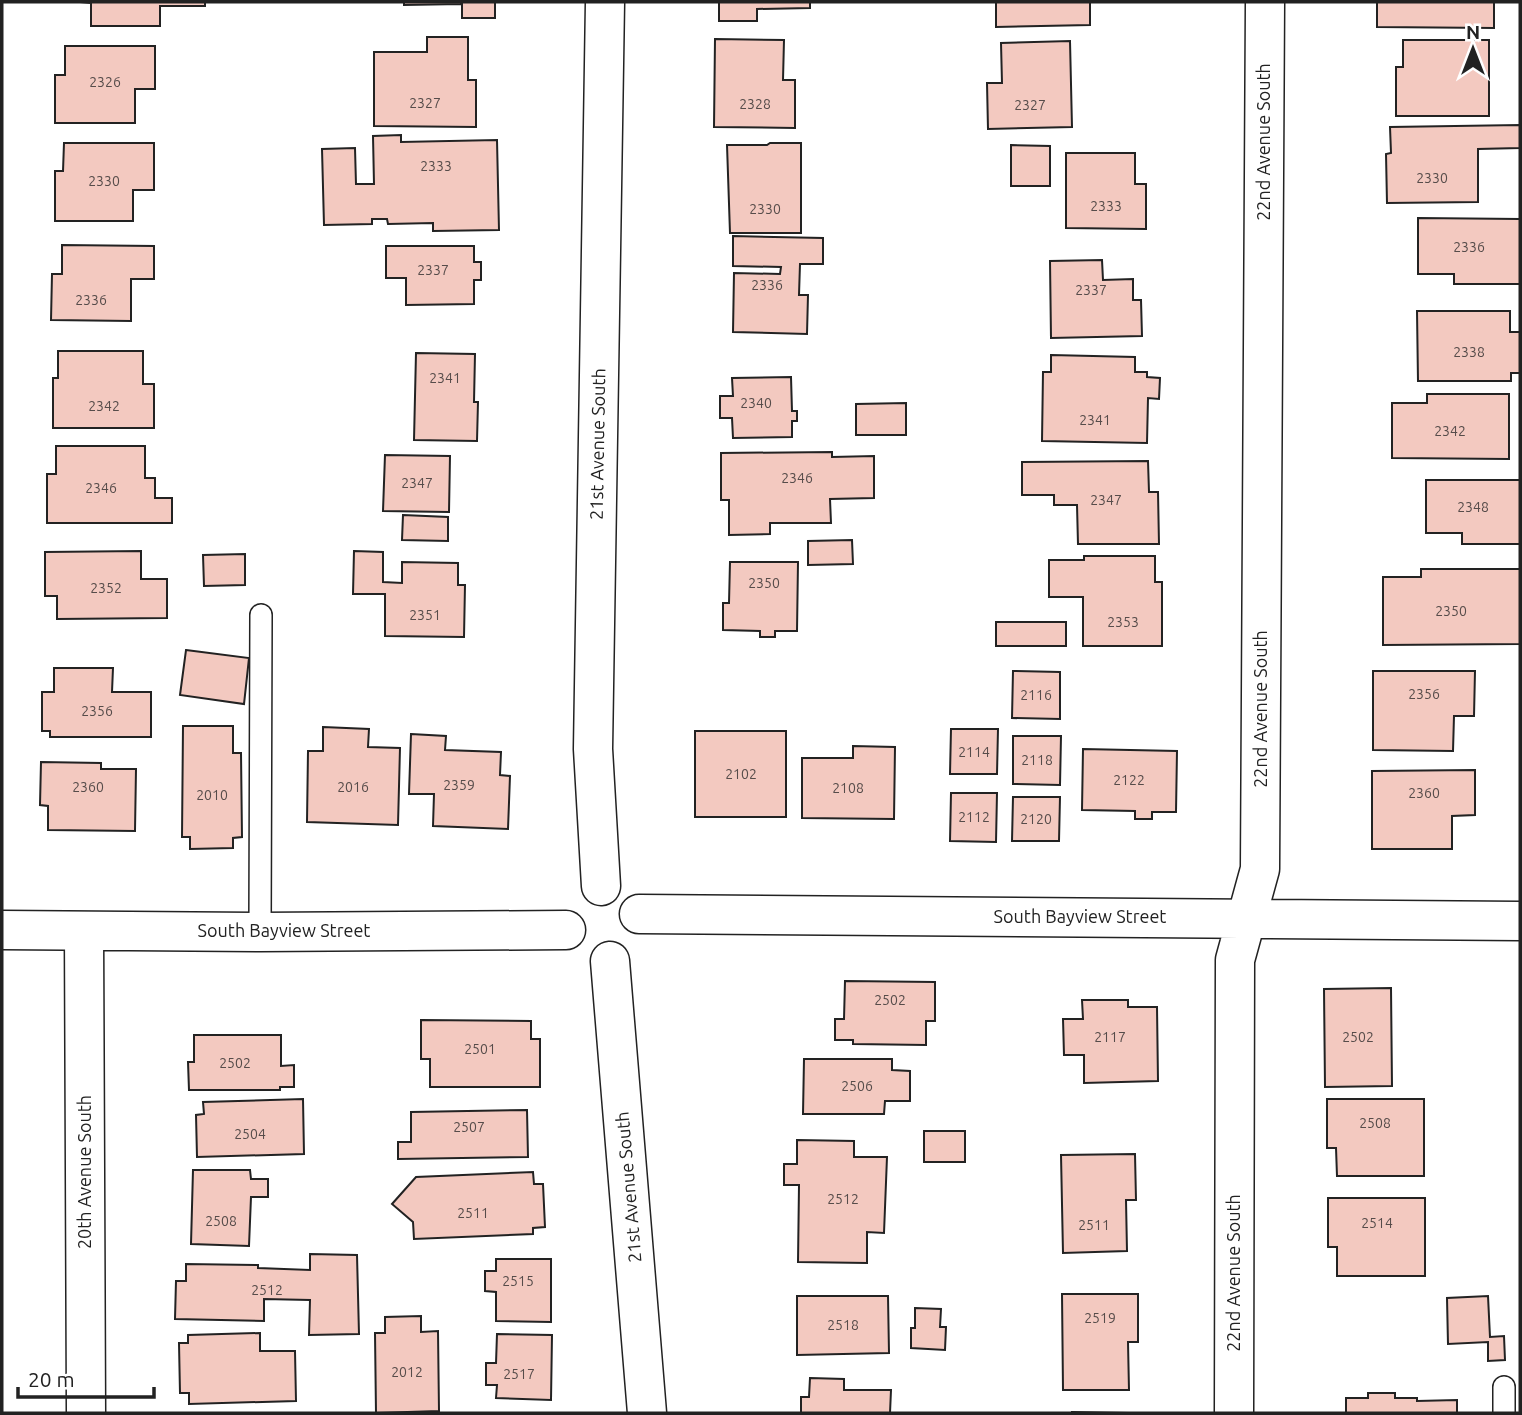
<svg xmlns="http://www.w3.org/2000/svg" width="1522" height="1415" font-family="Ubuntu,sans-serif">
<rect width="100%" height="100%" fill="#fff"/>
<!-- building -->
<path fill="#f3c9c0" stroke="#222" stroke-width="2" d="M80 2H205V6H160V26H91V3Z
M404 2H461V4L404 5Z
M462 2H495V18H462Z
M719 2H810V8L757 9V21H719Z
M996 2H1090V25L996 27Z
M1377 2H1494V28L1377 27Z
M427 37H468V80H476V127L374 126V52H427Z
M715 39 784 40 783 80H795V128L714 127Z
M1403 40H1489V116H1396V67H1403Z
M1070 41 1072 127 988 129 987 83H1002L1001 43Z
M65 46H155V89H135V123H55V75H65Z
M1520 125V148L1478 149V202L1387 203 1386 154 1391 153 1390 127Z
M401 135V142L497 140 499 230 433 231V223L388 224 387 219H372V224L324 225 322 149 355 148 356 184H374L373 136Z
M64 143H154V190H133V221H55V171H63Z
M770 143H801V233H730L727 145H767Z
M1011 145 1050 146V186H1011Z
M1066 153H1135V184H1146V229L1066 228Z
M1418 218 1520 219V284H1454V274H1418Z
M733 236 823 238V264H800L799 295H808L807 334 733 332 734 273 780 274 781 267 733 266Z
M62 245 154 246V279H131V321L51 320 52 274H62Z
M386 246H474V262H481V280H474V304L406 305V278H386Z
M1102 260 1103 280 1133 279V300H1141L1142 336 1051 338 1050 261Z
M1417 311H1510V332H1520V373H1511V381H1418Z
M58 351H143V384H154V428H53V378H58Z
M416 353 475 354 474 402H478L477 441 414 440Z
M1051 355 1135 357V372H1147V377L1160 378 1159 399 1148 398 1147 443 1042 441 1043 372H1051Z
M791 377 792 411H797V421H792V437L733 438 732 418H720V396H733L732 378Z
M1427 394H1509V459L1392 458V403H1427Z
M906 403V435H856V404Z
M56 446H145V478H155V498H172V523H47V474H56Z
M832 452V457L874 456V498L830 499 831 523H770V534L729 535V500H721V453Z
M385 455 450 456 449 512 383 511Z
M1148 461 1149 492H1158L1159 544H1078L1077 505H1054V495H1022V462Z
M1426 480H1520V544H1462V533H1426Z
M403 515 448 517V541L402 540Z
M852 540 853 564 808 565V541Z
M141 551V579H167V618L57 619V596H45V552Z
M354 551 383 552V582L402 583V562L458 563V585H465L464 637 385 636V594H353Z
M245 554V585L204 586 203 555Z
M1084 556H1155V582H1162V646H1083V597H1049V560H1084Z
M730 562H798L797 631H775V637H760V631L723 630V603H729Z
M1421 569H1520V644L1383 645V577H1421Z
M996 622H1066V646H996Z
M186 650 249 658 244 704 180 695Z
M54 668H113L112 692H151V737H50V731H42V692H54Z
M1013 671 1060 672V719L1012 718Z
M1373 671H1475L1474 716H1454L1453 751 1373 750Z
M183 726H233V753H241L242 837 233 838V848L190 849V837H182Z
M323 727 369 729 368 747 400 748 398 825 307 822 308 751H323Z
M951 729H998L997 774H950Z
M695 731H786V817H695Z
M411 734 446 736 445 750 501 752 500 775 510 776 508 829 433 826 434 794H409Z
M1013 736H1061L1060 785 1013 784Z
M853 746 895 747 894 819 802 818V758H853Z
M1083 749 1177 751 1176 812H1152V819H1135V811L1082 810Z
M41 762 101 763V769H136L135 831 48 830V806L40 805Z
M1475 770V815L1452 816V849H1372V771Z
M951 793H997L996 842 950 841Z
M1013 797H1060L1059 841H1012Z
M845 981 935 982V1021H926V1045L853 1044V1040H835V1019H844Z
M1391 988 1392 1086 1325 1087 1324 989Z
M1082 1000H1128V1007H1157L1158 1081 1084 1083V1055H1064L1063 1019H1083Z
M421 1020 531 1021V1039H540V1087H430V1059H421Z
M194 1035H281V1066L294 1065V1087H280V1090H189L188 1062H194Z
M804 1059H892V1070L910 1071V1101H885L884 1114H803Z
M303 1099 304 1154 197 1157 196 1115 204 1114 203 1102Z
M1327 1099H1424V1176H1337L1336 1148H1327Z
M527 1110 528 1157 398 1159V1142H411V1112Z
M924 1131H965V1162H924Z
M797 1140 854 1141V1157H887L884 1233 867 1232V1263L798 1262 799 1185H784V1164H797Z
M1135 1154 1136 1200H1126L1127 1251 1063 1253 1061 1155Z
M193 1170H250L251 1179H268V1197H251L249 1246 191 1244Z
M533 1172 534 1184H543L545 1227 533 1228V1234L414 1239 413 1222 392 1204 416 1177Z
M1328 1198H1425V1276H1337V1247H1328Z
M310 1254 357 1255 359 1334 309 1335 310 1300 264 1299V1321L175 1319 176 1281H186V1264L258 1265V1268L310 1270Z
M496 1259H551V1322L496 1321V1292L485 1291V1271H496Z
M1062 1294H1138V1342H1128L1129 1390H1063Z
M797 1296H888L889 1353 797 1355Z
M1488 1296 1490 1337 1504 1336 1505 1360 1488 1361V1342L1448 1344 1447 1298Z
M915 1308 941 1309 940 1327H946L945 1350 911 1348V1328H915Z
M421 1316V1332L438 1331 439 1411 376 1413 375 1333H385V1317Z
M260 1333V1351H295L296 1401 189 1404V1393H180L179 1343H188V1335Z
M497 1334 552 1335 551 1400 496 1398 497 1385H486V1363H496Z
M810 1378 844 1379V1390H891L890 1413H801V1397H809Z
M1368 1393H1395V1398H1417V1401L1457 1400V1413H1346V1398H1368Z
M1072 1412 1129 1413H1072Z"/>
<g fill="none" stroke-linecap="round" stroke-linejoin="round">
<defs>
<path id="lane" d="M260 932 261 615
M1504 1413V1387"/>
<path id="street" d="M601 886 593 749 605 2
M639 914 1520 921
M2 930 260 932 566 930
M84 931 86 1413
M610 961 647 1413
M1234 1413 1235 960 1260 869 1265 2"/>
</defs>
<!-- lane casing -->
<use href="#lane" stroke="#222" stroke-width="24"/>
<!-- street casing -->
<use href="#street" stroke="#222" stroke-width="41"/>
<!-- lane -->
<use href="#lane" stroke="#fff" stroke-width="21"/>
<!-- street -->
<use href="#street" stroke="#fff" stroke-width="38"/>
</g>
<g text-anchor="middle" stroke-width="5" stroke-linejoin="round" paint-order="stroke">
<!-- number labels -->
<g font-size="14" fill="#564c4a">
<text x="105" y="87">2326</text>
<text x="425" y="108">2327</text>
<text x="755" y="109">2328</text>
<text x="1030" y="110">2327</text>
<text x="436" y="171">2333</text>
<text x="1432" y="183">2330</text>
<text x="104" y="186">2330</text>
<text x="1106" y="211">2333</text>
<text x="765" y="214">2330</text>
<text x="1469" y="252">2336</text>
<text x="433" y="275">2337</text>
<text x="767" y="290">2336</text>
<text x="1091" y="295">2337</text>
<text x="91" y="305">2336</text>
<text x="1469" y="357">2338</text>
<text x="445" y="383">2341</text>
<text x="756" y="408">2340</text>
<text x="104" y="411">2342</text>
<text x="1095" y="425">2341</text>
<text x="1450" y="436">2342</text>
<text x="797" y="483">2346</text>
<text x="417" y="488">2347</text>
<text x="101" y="493">2346</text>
<text x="1106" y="505">2347</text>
<text x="1473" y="512">2348</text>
<text x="764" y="588">2350</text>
<text x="106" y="593">2352</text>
<text x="1451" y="616">2350</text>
<text x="425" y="620">2351</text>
<text x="1123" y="627">2353</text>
<text x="1424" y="699">2356</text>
<text x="1036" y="700">2116</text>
<text x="97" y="716">2356</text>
<text x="974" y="757">2114</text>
<text x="1037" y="765">2118</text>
<text x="741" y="779">2102</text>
<text x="1129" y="785">2122</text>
<text x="459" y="790">2359</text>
<text x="88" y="792">2360</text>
<text x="353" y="792">2016</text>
<text x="848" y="793">2108</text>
<text x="1424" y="798">2360</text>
<text x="212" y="800">2010</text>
<text x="974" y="822">2112</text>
<text x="1036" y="824">2120</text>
<text x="890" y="1005">2502</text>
<text x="1110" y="1042">2117</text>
<text x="1358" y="1042">2502</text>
<text x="480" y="1054">2501</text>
<text x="235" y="1068">2502</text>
<text x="857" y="1091">2506</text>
<text x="1375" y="1128">2508</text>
<text x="469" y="1132">2507</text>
<text x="250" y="1139">2504</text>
<text x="843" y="1204">2512</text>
<text x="473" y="1218">2511</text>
<text x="221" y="1226">2508</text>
<text x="1377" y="1228">2514</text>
<text x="1094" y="1230">2511</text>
<text x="518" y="1286">2515</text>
<text x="267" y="1295">2512</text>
<text x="1100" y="1323">2519</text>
<text x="843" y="1330">2518</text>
<text x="407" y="1377">2012</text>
<text x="519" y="1379">2517</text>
</g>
<!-- street labels -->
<g font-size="18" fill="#222" stroke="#fff">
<text transform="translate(1264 142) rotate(-90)" y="6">22nd Avenue South</text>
<text transform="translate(598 444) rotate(-89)" y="6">21st Avenue South</text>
<text transform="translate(1261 709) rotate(-90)" y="6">22nd Avenue South</text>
<text x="1080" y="923">South Bayview Street</text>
<text x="284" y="937">South Bayview Street</text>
<text transform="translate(85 1172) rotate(-90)" y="6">20th Avenue South</text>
<text transform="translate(629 1187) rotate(-95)" y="6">21st Avenue South</text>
<text transform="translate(1234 1273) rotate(-90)" y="6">22nd Avenue South</text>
</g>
</g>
<!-- border -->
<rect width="1522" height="1415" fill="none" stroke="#222222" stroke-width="7"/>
<!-- north arrow -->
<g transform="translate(1473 49)" stroke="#ffffff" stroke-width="5" paint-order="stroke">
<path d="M0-5L12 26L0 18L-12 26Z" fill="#222222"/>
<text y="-10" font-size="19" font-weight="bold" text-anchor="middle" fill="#222222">N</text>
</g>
<!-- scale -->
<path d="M18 1387v10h136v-10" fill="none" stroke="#222222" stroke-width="3.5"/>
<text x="28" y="1387" font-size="21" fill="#222222" stroke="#ffffff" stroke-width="5" paint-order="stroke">20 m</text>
</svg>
